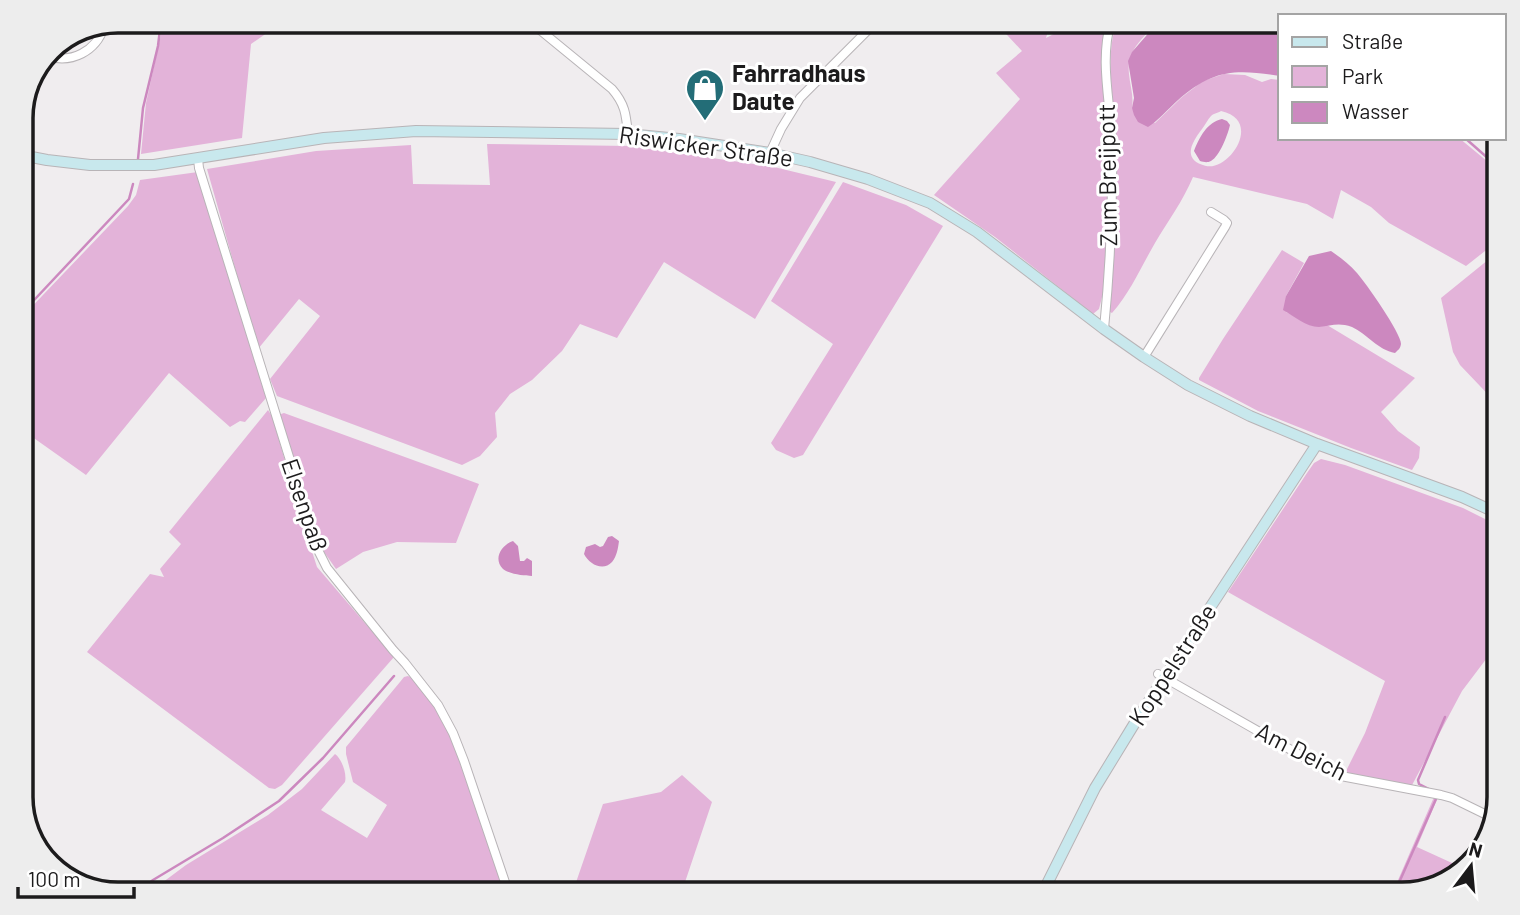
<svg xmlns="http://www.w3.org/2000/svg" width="1520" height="915" font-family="Barlow,sans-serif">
<rect width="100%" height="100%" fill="#f0edef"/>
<!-- green -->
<path fill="#e3b3d9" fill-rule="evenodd" d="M164 21H284L251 44 242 138 141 154 146 103Z
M994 21H1051L1046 38 1079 21H1109L1107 109 1110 180 1104 289 1099 309 1093 314 995 237 934 195 1020 99 996 73 1022 51Z
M1117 21H1159C1144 37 1126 50 1129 74 1130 86 1134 96 1132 108L1155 123 1182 97 1203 81 1224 74 1245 75 1262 82 1271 79 1280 80V138H1459L1499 171V240L1466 266 1389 223 1371 207 1341 190 1333 219 1307 204 1193 177C1183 201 1168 221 1155 243 1141 267 1130 293 1112 313L1110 312 1109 307C1113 255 1117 202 1117 150 1116 106 1103 63 1117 21ZM1221 111C1263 120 1230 171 1206 166 1181 160 1192 142 1202 129 1205 125 1208 119 1211 116 1214 113 1218 113 1221 111Z
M487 144 629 146 774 167 836 182 755 319 664 262 617 338 580 324 562 351 532 380 510 394 495 413 497 437 480 456 462 465 277 396 270 379 320 316 299 299 258 349 207 169 316 151 411 145 413 184 490 185Z
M198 172 266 398 245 422 240 421 230 427 169 373 86 475 21 429V318L128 206 136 195 140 180Z
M843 182 906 205 943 226 803 455 794 458 776 450 771 443 833 344 771 301Z
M1282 250 1304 263 1286 296V312C1300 318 1310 330 1327 325L1415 378 1381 412 1398 431 1420 447 1419 458 1412 470 1351 448 1258 411 1199 380V378L1223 339Z
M1499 251V406L1460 365 1453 352 1441 298Z
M268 410 272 416 306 533 317 567 394 657 282 785 275 789 269 788 87 652 150 574 164 577 160 569 181 544 169 532Z
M284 413 479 484 456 543 397 542 363 552 336 569 324 552 315 529 281 417V414Z
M1321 459 1345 465 1463 508 1499 526V642L1462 691 1411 787 1344 775 1365 733 1385 681 1228 592 1307 473 1314 463Z
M408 676 412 678 432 703 450 734 505 894H147L186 865 268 815 302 789 335 754C342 759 347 774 345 782L321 810 367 838 387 805 353 782 346 754V747L400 682 404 677Z
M682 775 712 802 681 894H572L603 804 661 792Z
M1434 797H1438L1417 847 1463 868 1451 881 1402 894H1392Z"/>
<!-- water -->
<path fill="#cc88bf" d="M1159 21H1280V76C1235 69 1213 69 1177 101 1167 110 1159 120 1148 127L1138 122 1134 115 1132 108 1134 98 1128 61 1132 52Z
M1222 119 1227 121 1230 125C1228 134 1220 156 1211 161 1207 163 1204 162 1200 161L1194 151C1199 138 1207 122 1222 119Z
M1331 251C1341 258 1349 264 1357 273 1365 282 1401 333 1401 344 1400 349 1399 349 1395 353 1378 350 1367 334 1352 327 1338 322 1331 326 1319 327 1306 327 1294 316 1283 310L1286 296 1309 256Z
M612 536 619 541C618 548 617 556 612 562 603 572 589 564 584 554L586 547 595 544 600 547 603 546 608 537Z
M513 541 518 546 520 561H524L527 558 532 561V576C524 576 509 574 503 569 492 558 503 544 513 541Z"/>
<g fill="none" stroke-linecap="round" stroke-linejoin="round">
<!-- stream -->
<path stroke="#cc88bf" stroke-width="2.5" d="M1465 138 1499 168
M138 159 143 108 158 46 161 21
M21 314 129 199 133 184
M1431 790 1419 784 1418 780 1445 717
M136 894 153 880 223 838 279 801 323 758 394 676
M1394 894 1436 799"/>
<defs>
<path id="street" d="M529 21 612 89C625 104 626 114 628 134
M47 56C72 64 96 51 104 27
M770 153 781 129 800 98 877 21
M198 159 199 168 318 550 327 568 393 650 405 663 438 705 453 733 464 761 509 894
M1104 329C1110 268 1113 206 1112 145 1111 103 1099 62 1111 21
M1144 357 1225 227 1227 223 1224 220 1211 212
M1158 674 1321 767 1341 776 1441 795 1452 798 1493 818"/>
<path id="secondary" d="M21 155 47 160 90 165H154L324 138 416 131 628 134 679 139 770 153 810 162 868 179 930 203 977 232 1104 329 1144 357 1188 385 1250 416 1317 444 1462 497 1499 514
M1042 894 1095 788 1136 721 1317 444"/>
</defs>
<!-- street casing -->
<use href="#street" stroke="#b8b4b7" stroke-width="10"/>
<!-- secondary casing -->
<use href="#secondary" stroke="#b8b4b7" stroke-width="12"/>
<!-- street -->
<use href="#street" stroke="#fff" stroke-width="8"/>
<!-- secondary -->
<use href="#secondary" stroke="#c8e8ed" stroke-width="10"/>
</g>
<!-- icons -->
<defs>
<symbol id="shop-pin" viewBox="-11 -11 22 30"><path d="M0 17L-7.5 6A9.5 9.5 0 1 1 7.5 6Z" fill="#236d77" stroke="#fff"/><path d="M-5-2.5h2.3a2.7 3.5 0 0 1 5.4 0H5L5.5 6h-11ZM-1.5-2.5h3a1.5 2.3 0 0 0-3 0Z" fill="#fff"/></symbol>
</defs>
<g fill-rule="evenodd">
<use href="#shop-pin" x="683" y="66" width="44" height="60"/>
</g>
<g text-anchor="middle" stroke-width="6" stroke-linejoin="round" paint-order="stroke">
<!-- poi labels -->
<g font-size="24" font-weight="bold" fill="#1c1b1c" stroke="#fff" text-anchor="start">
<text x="732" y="82">Fahrradhaus<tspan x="732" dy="28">Daute</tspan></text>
</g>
<!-- street labels -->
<g font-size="24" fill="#1c1b1c" stroke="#fff">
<text transform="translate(706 147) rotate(8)" y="8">Riswicker Straße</text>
<text transform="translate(1108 175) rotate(-91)" y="8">Zum Breijpott</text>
<text transform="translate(304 505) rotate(71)" y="8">Elsenpaß</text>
<text transform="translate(1173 665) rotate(-57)" y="8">Koppelstraße</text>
<text transform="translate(1301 752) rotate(27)" y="8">Am Deich</text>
</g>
</g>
<!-- crop -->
<path d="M0 0H1520V915H0ZM118 33H1402A85 85 0 0 1 1487 118V797A85 85 0 0 1 1402 882H118A85 85 0 0 1 33 797V118A85 85 0 0 1 118 33Z" fill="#ededed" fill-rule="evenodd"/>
<path fill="none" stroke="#1c1b1c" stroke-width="3.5" d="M118 33H1402A85 85 0 0 1 1487 118V797A85 85 0 0 1 1402 882H118A85 85 0 0 1 33 797V118A85 85 0 0 1 118 33Z"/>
<!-- legend -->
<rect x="1278" y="14" width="228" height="126" fill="#ffffff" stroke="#a4a4a4" stroke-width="2"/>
<rect x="1292" y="37" width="35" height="10" fill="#c8e8ed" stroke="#a4a4a4" stroke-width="2"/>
<text x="1342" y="49" font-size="21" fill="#1c1b1c">Straße</text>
<rect x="1292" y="66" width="35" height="21" fill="#e3b3d9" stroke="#a4a4a4" stroke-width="2"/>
<text x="1342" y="84" font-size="21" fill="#1c1b1c">Park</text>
<rect x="1292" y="102" width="35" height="21" fill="#cc88bf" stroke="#a4a4a4" stroke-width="2"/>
<text x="1342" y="119" font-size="21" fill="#1c1b1c">Wasser</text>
<!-- north arrow -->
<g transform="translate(1471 866) rotate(16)" stroke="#ffffff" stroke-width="5" paint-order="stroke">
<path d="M0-5L12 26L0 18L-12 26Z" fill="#1c1b1c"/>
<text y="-10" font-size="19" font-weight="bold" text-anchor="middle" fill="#1c1b1c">N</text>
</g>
<!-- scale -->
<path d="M18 887v10h116v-10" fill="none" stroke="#1c1b1c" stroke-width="3.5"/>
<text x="28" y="887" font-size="21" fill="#1c1b1c" stroke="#ffffff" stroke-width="5" paint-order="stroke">100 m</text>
</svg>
